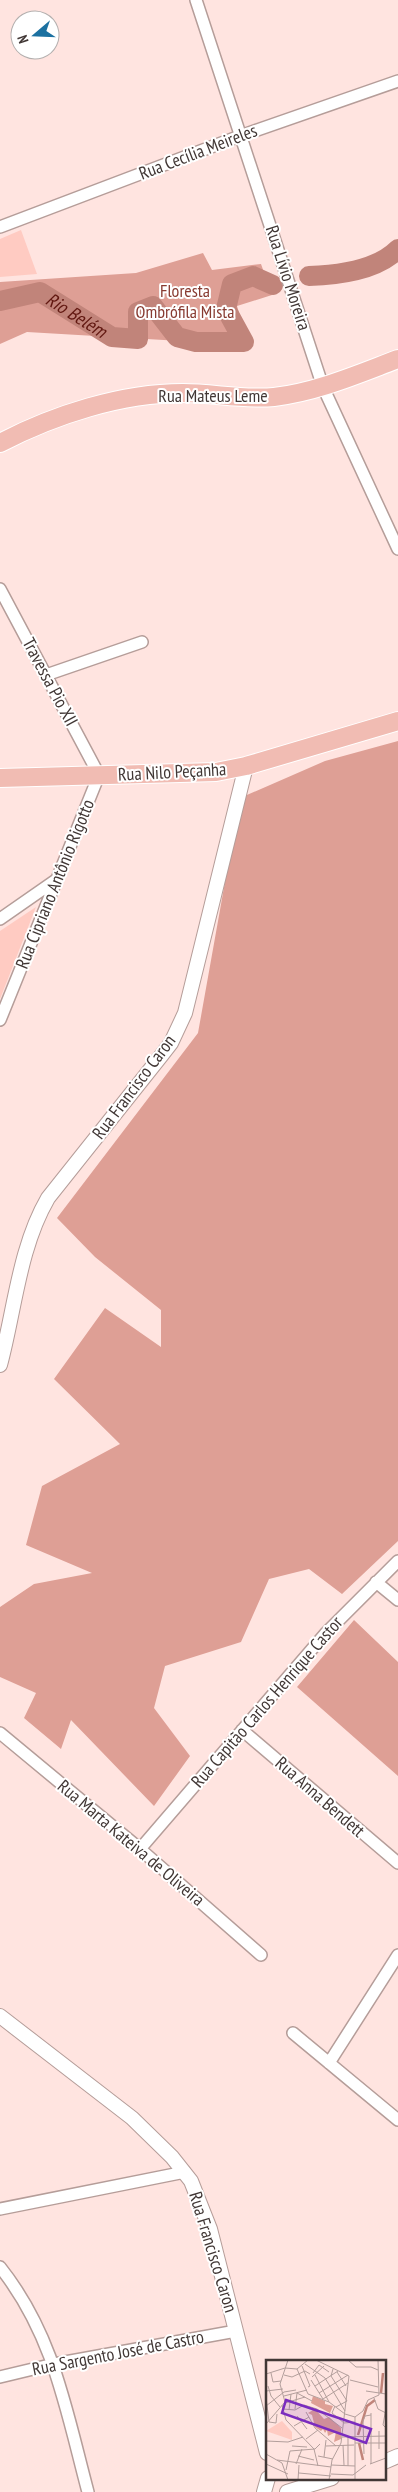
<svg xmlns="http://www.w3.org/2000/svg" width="398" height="2492" font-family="'PT Sans Narrow',sans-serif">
<rect width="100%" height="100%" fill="#ffe4e0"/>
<!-- green -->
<path fill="#ffcbc2" d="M21 230 37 274 0 277V239Z
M36 907 0 999V931Z"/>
<!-- forest -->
<path fill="#de9f95" d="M203 253 212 270 261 264 272 295 237 306 249 345 27 332 0 344V282L136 273Z
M398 741V1541L342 1594 309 1569 269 1579 241 1642 165 1666 154 1708 190 1756 154 1806 71 1720 61 1749 24 1718 36 1693 0 1677V1607L34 1584 92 1573 26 1545 42 1486 120 1444 54 1379 105 1308 161 1347V1310L95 1257 57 1218 198 1033 240 798 325 761Z
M354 1620 398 1662V1776L297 1687Z"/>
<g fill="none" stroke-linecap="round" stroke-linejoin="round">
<!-- river -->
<g stroke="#c1847a" stroke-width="20">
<path d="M309 276C338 275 376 271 398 249"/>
<path id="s1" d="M0 301 40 292 112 337 138 339V312L153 306 177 337 196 342H244L226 309 232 284 253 276 273 285"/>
</g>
<defs>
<path id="minor" d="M196 0 323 387 398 549
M0 227 240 136 398 81
M0 589 99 775 0 1020
M46 675 142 642
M0 919 56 880
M376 1582 398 1600
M242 1730 398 1863
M0 1733 140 1849 261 1955
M140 1849 325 1634 398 1561
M293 2033 398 2120
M329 2063 398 1955
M0 2209 185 2172
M0 2267C54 2335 66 2410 88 2492
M0 2377 54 2364 236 2331"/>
<path id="tertiary" d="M0 1365C15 1309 19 1248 48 1198L161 1056 171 1043 185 1013 246 766
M0 2016 132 2118 172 2157 191 2181 210 2229 267 2453
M384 2462 398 2456
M264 2492 268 2478
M287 2492 332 2478"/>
<path id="primary" d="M0 443C54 415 121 393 183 393 213 393 244 400 274 397 317 392 358 374 398 359
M0 778 216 772 246 766 398 721"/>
</defs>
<!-- minor casing -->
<use href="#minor" stroke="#b59d99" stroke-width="14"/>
<!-- tertiary casing -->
<use href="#tertiary" stroke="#b59d99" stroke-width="16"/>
<!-- primary casing -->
<use href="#primary" stroke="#fff" stroke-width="20"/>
<!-- minor -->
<use href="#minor" stroke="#fff" stroke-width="11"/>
<!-- tertiary -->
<use href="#tertiary" stroke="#fff" stroke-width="14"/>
<!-- primary -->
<use href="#primary" stroke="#f1bcb3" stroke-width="18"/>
</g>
<g text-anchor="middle" stroke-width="4" stroke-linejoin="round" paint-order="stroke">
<!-- street labels -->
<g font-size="18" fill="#413735" stroke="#fff">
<text transform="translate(198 152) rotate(-21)" y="6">Rua Cecília Meireles</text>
<text transform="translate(288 278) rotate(72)" y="6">Rua Lívio Moreira</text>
<text x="213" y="402">Rua Mateus Leme</text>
<text transform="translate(50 682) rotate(62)" y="6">Travessa Pio XII</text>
<text transform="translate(172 772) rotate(-3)" y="6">Rua Nilo Peçanha</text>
<text transform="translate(55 884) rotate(-68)" y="6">Rua Cipriano Antônio Rigotto</text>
<text transform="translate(134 1087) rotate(-53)" y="6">Rua Francisco Caron</text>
<text transform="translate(267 1702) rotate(-49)" y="6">Rua Capitão Carlos Henrique Castor</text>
<text transform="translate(320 1797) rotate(41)" y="6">Rua Anna Bendett</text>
<text transform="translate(131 1843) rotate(40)" y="6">Rua Marta Kateiva de Oliveira</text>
<text transform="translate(213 2252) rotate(73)" y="6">Rua Francisco Caron</text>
<text transform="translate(118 2353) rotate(-11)" y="6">Rua Sargento José de Castro</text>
</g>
<!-- park labels -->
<g font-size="18" fill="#883b31" stroke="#fff">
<text x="185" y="297">Floresta<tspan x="185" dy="21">Ombrófila Mista</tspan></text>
</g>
<!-- water labels -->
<g font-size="19" font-style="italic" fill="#621811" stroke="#fff">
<text dy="7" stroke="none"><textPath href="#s1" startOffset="84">Rio Belém</textPath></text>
</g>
</g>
<!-- overview -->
<g transform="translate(266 2360)">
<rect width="120" height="120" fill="#ffe4e0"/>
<path d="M16 61 26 72V80L0 71Z" fill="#ffcbc2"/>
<path d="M47 36 59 41V44L67 46 64 53 45 43ZM49 49 58 59 63 57 75 68V79L68 82 70 72 62 76 61 70 59 73 57 69 55 71 49 67 46 55 42 53Z" fill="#de9f95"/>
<path fill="none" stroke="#c1847a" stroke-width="2.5" d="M115 33 117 13M92 75 101 46 109 40M93 83 97 100"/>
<path fill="none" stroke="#b39f9c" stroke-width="1" d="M50 0 83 16M82 0 90 7H105L112 10M39 4 59 18 79 51M36 6 44 26 42 27M31 9 42 34 63 42M67 9 65 16 81 41 70 47M71 12 80 26M5 13 7 22 15 21M47 13 53 5 63 12M0 14 19 8 31 9 42 0M18 15 26 17 39 11 44 14M49 15 63 42 79 54 89 57M46 17 58 6M45 20 57 39 82 23M84 20 112 27M2 26 5 36 14 47M49 26 72 11M0 31 17 29M100 31 120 34M53 33 82 15M18 36 41 30M0 37 3 62M108 38 112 49 120 53M19 43 39 37M16 45 20 60 48 89 52 106M0 46 18 32 30 30M69 46 66 53 78 63 89 62M120 48 117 65 120 68M17 49 29 50 38 45 51 49 76 68M29 49 31 33 46 41M23 50 25 34M40 52 49 68 70 86M31 56 41 69M3 62 10 63 11 54M0 64 19 42 14 24 22 0M28 66 43 57M82 76V106M76 77 120 76M40 79 52 70M0 81 22 82 37 77M89 83H120M77 85 78 105M26 86 41 87M60 86 88 85M113 89V71M0 94 16 103 22 120M98 94 97 61 99 56 105 55M32 96 48 100M52 96 67 99M58 97 60 80M11 100 65 107M0 104 22 114M30 104 36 89M104 104 120 98M105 104V53M65 105 89 106M20 110 24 91 49 89 54 84M33 113 65 116M65 114 87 115 100 105M32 120 33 105M63 120 66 100 75 83 83 16M89 120V57L97 51 102 40 113 35 112 0"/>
<path fill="#7b2cbf" fill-opacity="0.15" stroke="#7b2cbf" stroke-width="2.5" d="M20 40 105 69 100 83 16 53Z"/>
<rect width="120" height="120" fill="none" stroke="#413735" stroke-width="2.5"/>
</g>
<!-- north arrow -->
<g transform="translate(35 35) rotate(251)"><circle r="24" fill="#ffffff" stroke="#b3afae"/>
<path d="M0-4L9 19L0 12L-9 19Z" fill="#1c71a1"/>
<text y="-8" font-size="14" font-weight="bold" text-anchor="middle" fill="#413735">N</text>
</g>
</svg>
